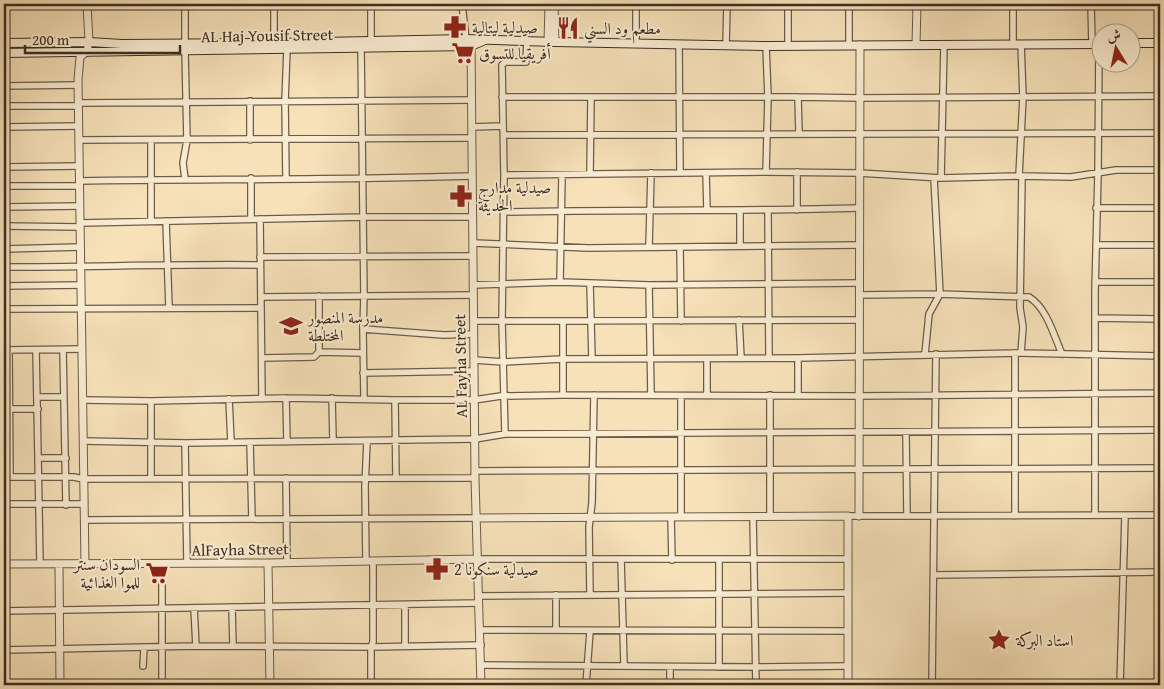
<svg xmlns="http://www.w3.org/2000/svg" width="1164" height="689" font-family="'Gentium Book Plus',Amiri,serif">
<rect width="100%" height="100%" fill="#f6e1b9"/>
<filter id="stains"><feTurbulence type="fractalNoise" baseFrequency=".004" numOctaves="4"/><feColorMatrix values="0 0 0 0 .2 0 0 0 0 .09 0 0 0 0 .02 0 0 0 .5 -.17"/></filter>
<radialGradient id="worn" r=".72"><stop offset=".6" stop-color="#630" stop-opacity="0"/><stop offset="1" stop-color="#630" stop-opacity=".3"/></radialGradient>
<g fill="none" stroke-linecap="round" stroke-linejoin="round">
<defs>
<path id="minor" d="M185 4V44
M274 4V43
M371 4V41
M462 4 466 39
M636 4V43
M1091 4 1092 44
M849 44V4
M1013 44V4
M679 45 680 173
M726 45 727 4
M788 45V4
M361 48 364 296 363 329 364 399
M185 50 187 140 183 163 185 179
M4 86 78 85
M502 97H798L859 98 1160 96
M798 97 799 134
M250 101V140
M78 103 472 100
M4 106H78
M4 127 79 126
M472 127 503 126
M504 135 1160 133
M79 140 472 138
M4 167 79 166
M1158 170 1160 282
M766 172 768 97 766 46
M590 173 591 98
M706 173 707 210
M504 175 766 172 859 173 941 178 1022 176 1071 177 1116 170H1160
M1019 176 1023 97 1021 44
M286 178 285 101 287 49
M941 178 944 45
M79 181C210 179 341 180 472 176
M4 186H79
M4 207 80 206
M1096 208H1160
M797 210V172
M768 211 769 358
M503 212C622 209 741 212 859 208
M251 219V178
M260 219 262 399
M151 221V140
M166 221 169 308
M80 223 364 217H473
M4 226 80 227
M473 243 588 248 859 245
M1096 245H1160
M740 246V211
M649 247 651 173
M680 248 681 321
M4 249 80 247
M260 257 473 256
M4 267C89 267 175 264 260 265
M560 282 562 175
M1095 282H1160
M590 284 592 359
M473 285 560 282 649 285 859 283
M649 285 651 395
M4 286 81 285
M859 295 940 294 1029 297C1047 308 1054 336 1062 354
M319 296V352
M261 297 473 295
M4 309 261 308
M1095 318 1160 319
M739 320 741 358
M474 321 859 320
M563 321V395
M363 329 444 335 474 334
M4 350 82 349
M9 350 10 477
M36 350 40 564
M63 350 66 505
M1021 353 1023 327 1020 308 1022 176
M925 354 929 314 940 294 934 178
M262 358 314 357 319 352 363 353
M707 359V395
M474 360 504 362 562 359 798 358 1021 353 1160 356
M363 373 474 371
M1158 393 1159 319
M770 395V516
M798 395V358
M37 397H64
M286 398 287 442
M332 398 333 440
M229 399 231 442
M83 400 151 401 286 398 395 400H474L501 396 563 395 859 396 1160 393
M395 400 396 478
M151 401V479
M9 409H38
M906 433 907 516
M505 434 502 321 504 175 502 65 505 62H526L527 41
M83 441 185 443 475 439 505 434C724 433 942 432 1160 430
M250 442 252 519
M185 443 187 563
M39 458H66
M475 471 1160 468
M4 477H74L83 479 475 478
M286 478 287 563
M4 504H84
M1095 515V292L1098 173 1099 44
M753 516 756 685
M848 516 1160 515
M1015 516V353
M671 517 672 560
M681 517V396
M84 520 476 518
M477 559H848
M621 559 624 665
M366 561 365 487 367 441
M934 575 1160 572
M556 595V630
M590 595 589 527 592 503 594 395
M479 596 848 593
M405 605V646
M232 607 233 646
M194 608 196 646
M4 611 479 603
M480 630 848 631
M4 650 196 646 371 647 481 645
M481 665 756 667 848 666
M143 666 144 648
M670 667V685
M719 667V560
M162 685V564
M204 685 371 683 481 684
M371 685V647L373 642V561
M586 685 590 631
M932 685 936 354
M1120 685 1125 516"/>
<path id="tertiary" d="M554 4 555 42
M471 41 475 478 481 685
M548 42 549 4
M916 45 917 4
M859 516 860 45
M476 518 848 516V685
M268 563 270 685
M4 564 268 563 477 559
M59 564 60 685
M85 564 78 80 80 57 87 51 89 42 87 4"/>
<path id="secondary" d="M4 43 89 42 122 44 274 43 466 39 555 42 766 46 1102 44
M1132 43H1160
M4 53 471 46 485 40"/>
</defs>
<!-- minor casing -->
<use href="#minor" stroke="#6b5c48" stroke-width="8"/>
<!-- tertiary casing -->
<use href="#tertiary" stroke="#6b5c48" stroke-width="9"/>
<!-- secondary casing -->
<use href="#secondary" stroke="#3d2f23" stroke-width="10"/>
<!-- minor -->
<use href="#minor" stroke="#f9ecd2" stroke-width="5.5"/>
<!-- tertiary -->
<use href="#tertiary" stroke="#f9ecd2" stroke-width="7"/>
<!-- secondary -->
<use href="#secondary" stroke="#f9ecd2" stroke-width="8"/>
</g>
<!-- icons -->
<defs>
<symbol id="pharmacy-bare" viewBox="-9 -9 18 18"><path d="M-2-6h4v4h4v4h-4v4h-4v-4h-4v-4h4Z" fill="#8f2418" stroke="#f9ecd2" stroke-width="2.5" paint-order="stroke"/></symbol>
<symbol id="restaurant-bare" viewBox="-9 -9 18 18"><path d="M-5-6h1v4h1v-4h1v4h1v-4h1v5L-1.5 .5V6h-2V.5L-5-1ZM5-6V6H3V1.5H1.5Q1.5-4 5-6Z" fill="#8f2418" stroke="#f9ecd2" stroke-width="2.5" paint-order="stroke"/></symbol>
<symbol id="supermarket-bare" viewBox="-9 -9 18 18"><path d="M-6-5.5h2.5l.6 2H6L4.5 2H-2.5L-4.4-4H-6ZM-1.5 3.2a1.3 1.3 0 1 0 .1 0ZM3 3.2a1.3 1.3 0 1 0 .1 0Z" fill="#8f2418" stroke="#f9ecd2" stroke-width="2.5" paint-order="stroke"/></symbol>
<symbol id="school-bare" viewBox="-9 -9 18 18"><path d="M0-5L7-2L0 1L-7-2ZM-4 1L0 2.5L4 1V4Q0 6-4 4Z" fill="#8f2418" stroke="#f9ecd2" stroke-width="2.5" paint-order="stroke"/></symbol>
<symbol id="sight-bare" viewBox="-9 -9 18 18"><path d="M0-6L1.8-2.2L6-1.7L2.9 1.2L3.7 5.4L0 3.3L-3.7 5.4L-2.9 1.2L-6-1.7L-1.8-2.2Z" fill="#8f2418" stroke="#f9ecd2" stroke-width="2.5" paint-order="stroke"/></symbol>
</defs>
<g fill-rule="evenodd">
<use href="#pharmacy-bare" x="439" y="11" width="32" height="32"/>
<use href="#restaurant-bare" x="552" y="12" width="32" height="32"/>
<use href="#supermarket-bare" x="447" y="37" width="32" height="32"/>
<use href="#pharmacy-bare" x="445" y="180" width="32" height="32"/>
<use href="#school-bare" x="275" y="310" width="32" height="32"/>
<use href="#pharmacy-bare" x="421" y="553" width="32" height="32"/>
<use href="#supermarket-bare" x="141" y="557" width="32" height="32"/>
<use href="#sight-bare" x="983" y="624" width="32" height="32"/>
</g>
<g text-anchor="middle" stroke-width="4" stroke-linejoin="round" paint-order="stroke">
<!-- poi labels -->
<g font-size="16" fill="#3d2f23" stroke="#f9ecd2" text-anchor="start">
<text x="472" y="33">صيدلية ليتالية</text>
<text x="584" y="34">مطعم ود السني</text>
<text x="479" y="59">أفريقيا للتسوق</text>
<text x="478" y="193">صيدلية مدارج<tspan x="478" dy="18">الحديثة</tspan></text>
<text x="308" y="323">مدرسة المنصور<tspan x="308" dy="18">المختلطة</tspan></text>
<text x="140" y="570" text-anchor="end">السودان سنتر<tspan x="140" dy="18">للموا الغذائية</tspan></text>
<text x="454" y="575">صيدلية سنكونا 2</text>
<text x="1016" y="646">استاد البركة</text>
</g>
<!-- street labels -->
<g font-size="16" fill="#3d2f23" stroke="#f9ecd2">
<text transform="translate(267 35) rotate(-1)" y="6">AL Haj Yousif Street</text>
<text transform="translate(460 366) rotate(-91)" y="6">AL Fayha Street</text>
<text transform="translate(240 549) rotate(-1)" y="6">AlFayha Street</text>
</g>
</g>
<!-- margin -->
<rect width="1164" height="689" fill="none" stroke="#f6e1b9" stroke-width="20"/>
<rect x="5" y="5" width="1154" height="679" fill="none" stroke="#3d2f23" stroke-width="2.5"/>
<rect x="10" y="10" width="1144" height="669" fill="none" stroke="#3d2f23"/>
<!-- north arrow -->
<g transform="translate(1116 48) rotate(350)"><circle r="24" fill="#f9ecd2" stroke="#aea08c"/>
<path d="M0-4L9 19L0 12L-9 19Z" fill="#8f2418"/>
<text y="-8" font-size="14" font-weight="bold" text-anchor="middle" fill="#3d2f23">ش</text>
</g>
<!-- scale -->
<path d="M25 45v8h155v-8" fill="none" stroke="#3d2f23" stroke-width="2.5"/>
<text x="32" y="45" font-size="15" fill="#3d2f23" stroke="#f9ecd2" stroke-width="4" paint-order="stroke">200 m</text>
<rect width="100%" height="100%" filter="url(#stains)"/>
<rect width="100%" height="100%" fill="url(#worn)"/>
</svg>
